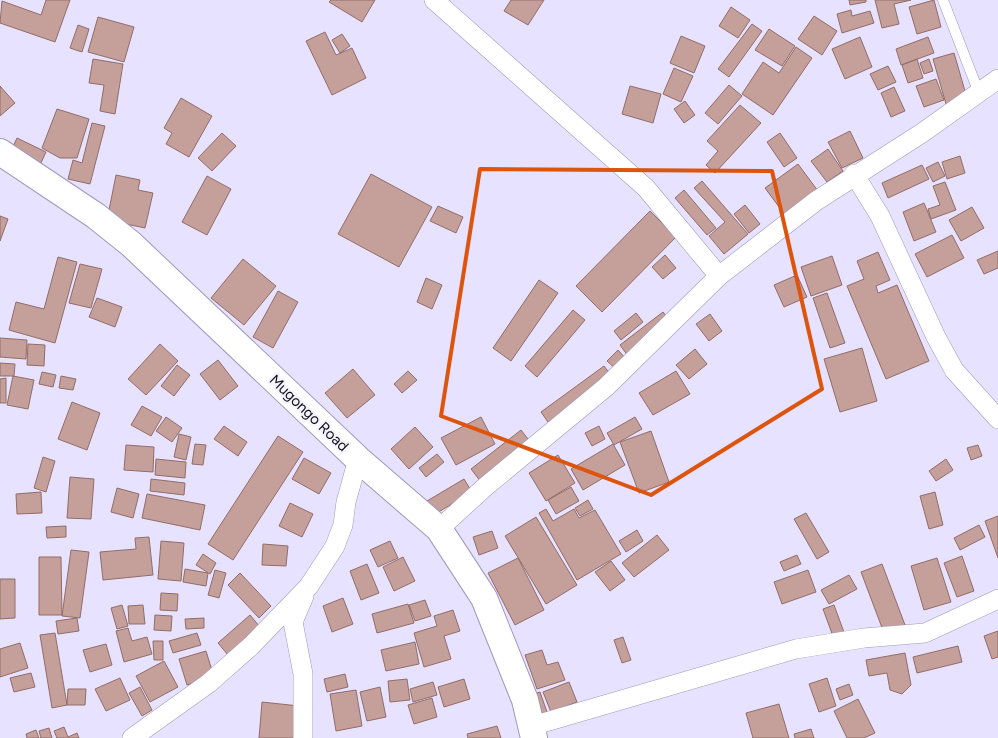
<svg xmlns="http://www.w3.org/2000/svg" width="998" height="738" font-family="Figtree,sans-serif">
<rect width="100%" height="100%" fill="#e7e2ff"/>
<!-- building -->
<path fill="#c59f9a" stroke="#926c68" d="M46 0H70L55 42 0 23 2 1 41 15Z
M331 0H375L362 22 329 2Z
M511 0H544L528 25 504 11Z
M849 0H866V2L850 5Z
M875 0H911L894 4 899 24 882 28Z
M934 0 941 27 917 34 909 7Z
M731 7 750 20 738 38 719 26Z
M851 10 852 16 870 11 874 23 842 33 837 14Z
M814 16 837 31 822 55 798 39Z
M98 17 134 27 124 62 88 52Z
M752 24 762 31 729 77 718 69Z
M78 25 89 29 82 52 70 48Z
M769 29 795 46 782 66 755 50Z
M325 32 336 55 352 48 366 78 332 95 306 41Z
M342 34 350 46 340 53 332 40Z
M681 36 705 46 694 73 670 63Z
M860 37 872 67 845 79 832 49Z
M928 37 934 53 901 65 896 49Z
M796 47 812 58 773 115 742 94 763 62 779 73Z
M954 53 967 98 946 104 933 59Z
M93 59 123 64 115 114 100 111 104 85 89 83Z
M917 59 923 78 908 83 902 65Z
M929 59 933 71 924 74 920 63Z
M888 66 896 82 878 90 870 74Z
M674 68 693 76 681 102 663 94Z
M936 79 944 100 924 107 916 86Z
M729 85 742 96 718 124 705 113Z
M0 86 15 103 0 116Z
M630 86 661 94 653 123 622 114Z
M894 87 905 111 891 117 881 93Z
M181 98 212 116 189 157 166 144 172 133 164 128Z
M685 101 695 115 684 123 674 109Z
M740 105 761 123 715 173 706 165 718 151 707 141Z
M57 109 89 119 77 158H60L42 148Z
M92 123 105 126 90 184 68 179 73 160 82 163Z
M850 131 863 158 842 168 828 142Z
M222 133 236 146 212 171 198 158Z
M780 133 797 158 784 167 767 142Z
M17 138 46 152 40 165 11 151Z
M828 149 843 171 827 182 811 161Z
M960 156 965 173 947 179 942 162Z
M938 162 945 176 933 182 926 168Z
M798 164 818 191 785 215 765 188Z
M922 165 929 179 888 198 882 183Z
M371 174 432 207 399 267 338 234Z
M116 175 140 180 138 190 153 193 145 228 107 220Z
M207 176 231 189 207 235 182 222Z
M702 181 748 234 724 254 709 236 725 222 694 188Z
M945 182 956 210 931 219 928 209 940 205 933 186Z
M684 190 716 228 707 235 675 198Z
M924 203 936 232 914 241 903 212Z
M745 205 760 224 749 233 734 214Z
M438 206 463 217 456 233 430 221Z
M972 207 984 228 961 241 949 220Z
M650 211 676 237 602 312 576 286Z
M0 216 8 219 0 241Z
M952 235 964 258 927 277 915 254Z
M998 251V268L984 274 977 260Z
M878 252 890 280 876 286 878 293 897 285 929 361 886 379 847 286 864 279 857 261Z
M665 255 676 268 663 279 652 267Z
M832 256 842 285 811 296 801 267Z
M58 257 77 262 55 343 9 330 16 302 44 309Z
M243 259 276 286 244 325 211 298Z
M80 264 102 269 91 308 69 303Z
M797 275 807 297 784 307 774 285Z
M426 278 442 285 432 309 417 302Z
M539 280 558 293 511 361 493 348Z
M278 291 298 302 273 348 253 337Z
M827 293 845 343 830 348 813 298Z
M97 298 122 307 115 327 89 317Z
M573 310 585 320 537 377 525 366Z
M663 312 671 322 628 356 620 345Z
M636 313 643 322 621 340 614 331Z
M710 314 722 331 709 341 696 324Z
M0 338 27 340 26 359 0 357Z
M28 344 45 345 44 366 27 365Z
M160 344 178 361 146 395 128 379Z
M862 348 877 401 840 412 824 359Z
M695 349 707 364 689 379 676 365Z
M618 350 627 360 618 371 607 361Z
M218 360 238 386 220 400 200 374Z
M0 363 15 364 14 376H0Z
M177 365 190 375 174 396 161 386Z
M604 366 613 378 550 425 541 412Z
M353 369 375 395 347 418 325 393Z
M408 371 417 380 402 393 394 384Z
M676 371 690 394 653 415 639 393Z
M42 372 56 375 53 387 39 384Z
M13 376 34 380 28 409 7 405Z
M61 376 76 379 73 390 59 388Z
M6 378V403H0V379Z
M72 402 100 413 87 450 58 439Z
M142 406 162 417 151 436 131 425Z
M166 417 182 428 172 442 156 431Z
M481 417 495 444 456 465 441 438Z
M635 417 642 429 614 445 607 433Z
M224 426 247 442 238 456 214 439Z
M599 426 605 439 592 446 585 433Z
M415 427 433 447 409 469 391 449Z
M521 430 531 443 481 482 471 469Z
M651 431 669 482 639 493 620 442Z
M179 434 191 437 186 460 174 457Z
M278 436 303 452 233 560 208 544Z
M195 444 206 445 203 465 192 464Z
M613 444 625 465 583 490 571 469Z
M126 445 154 447 153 472 124 470Z
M978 445 982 456 971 460 967 448Z
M437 454 444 462 426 477 419 468Z
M558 455 575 483 546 501 529 473Z
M43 457 55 461 46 492 34 488Z
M304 458 331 473 319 494 292 479Z
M156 459 186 462 185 478 155 475Z
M946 459 953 470 936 481 929 471Z
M70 477 94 479 91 519 67 518Z
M151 479 185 483 184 495 150 491Z
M464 479 472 492 435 514 427 501Z
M571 487 579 501 556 514 548 500Z
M117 488 139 494 133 518 111 512Z
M41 492 42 513 17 514 16 494Z
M935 492 943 525 929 529 920 496Z
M147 494 205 505 200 530 142 518Z
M588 500 593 509 580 516 575 508Z
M290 503 313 514 302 537 279 526Z
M546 509 553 521 574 509 579 518 595 510 621 554 577 580 539 513Z
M806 513 829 552 817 559 794 519Z
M998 516V558L985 521Z
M536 517 577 585 546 604 505 536Z
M979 525 985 537 960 550 954 538Z
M66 526V537L47 538 46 527Z
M637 530 643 541 626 552 619 541Z
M492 531 498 548 479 555 473 537Z
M657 535 669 550 634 577 622 563Z
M149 537 153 575 103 580 100 552 136 549 135 538Z
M161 541 184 543 181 581 158 579Z
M390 541 398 558 378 567 370 550Z
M263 544 288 546 286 566 262 565Z
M71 550 89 552 80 618 62 616Z
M203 554 216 563 210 574 196 565Z
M797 555 801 564 784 571 780 562Z
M962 556 974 591 957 597 944 563Z
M39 557H61L62 615H39Z
M403 557 415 581 394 591 383 567Z
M518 558 544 610 515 625 488 573Z
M937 558 951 602 924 610 911 566Z
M611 561 625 580 610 591 595 572Z
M367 564 379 593 361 600 350 571Z
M882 564 905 625 884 633 861 572Z
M185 569 208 573 206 586 183 582Z
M215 570 226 573 219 598 208 595Z
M808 570 816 592 782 604 774 582Z
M240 573 271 606 259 618 228 585Z
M849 575 857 589 829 604 821 590Z
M0 579H15V618L0 619Z
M161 593 178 594 177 611 160 610Z
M343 598 353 624 332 632 323 606Z
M425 600 431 616 415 621 409 605Z
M408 604 414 623 377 633 372 614Z
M122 605 128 626 117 629 111 608Z
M143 605 145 624H129L128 606Z
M834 605 845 635 834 639 823 609Z
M453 610 460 631 444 636 451 659 424 667 414 633 437 626 434 616Z
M155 615 172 616 171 631 154 630Z
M250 615 260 627 228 655 218 643Z
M77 618 79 631 58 634 56 621Z
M204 618V628L186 629 185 619Z
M128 628 132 641 147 637 152 654 124 662 116 631Z
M998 631V657L992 659 984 636Z
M55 633 67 705 52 708 40 635Z
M197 633 201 645 173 653 169 641Z
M623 637 631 660 622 663 614 640Z
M153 641H163V660H154Z
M415 642 419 664 386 671 381 650Z
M20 643 28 668 0 677V649Z
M106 644 112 665 90 672 83 650Z
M958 646 962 662 917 673 913 657Z
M542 650 547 665 558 662 565 680 537 689 525 655Z
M206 651 214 677 187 685 179 659Z
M905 653 911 685 902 694 890 690 887 673 869 676 866 660Z
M164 661 178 687 150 702 136 676Z
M31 673 35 687 14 692 10 678Z
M345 674 348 687 327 692 324 679Z
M120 678 130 700 106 711 95 689Z
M827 678 836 706 819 712 809 684Z
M407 679 410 700 390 702 388 681Z
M464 679 470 699 444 707 438 687Z
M433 682 437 695 413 702 410 689Z
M569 682 577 702 551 712 543 692Z
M849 684 853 695 840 700 836 689Z
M140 687 152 710 142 716 129 693Z
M380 687 386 717 367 721 360 692Z
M68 689H86L85 705H67Z
M356 690 362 726 336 731 330 694Z
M540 692 547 712 538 715 531 695Z
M432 698 437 717 414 724 408 705Z
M858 699 875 733 864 738H847L834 711Z
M262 702 299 706 296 738H259Z
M779 704 789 738H753L746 713Z
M497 726 501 738H468L467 734Z
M64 727 68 737 77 733 79 738H57L54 731Z
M49 728 52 738H41L39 731Z
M811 729 814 738H795L794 734Z
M36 730 39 738H27L26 734Z"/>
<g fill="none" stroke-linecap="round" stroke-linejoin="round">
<defs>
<path id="lane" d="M943 0 979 93"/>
<path id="street" d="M434 0 646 188 719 276
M854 174 880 216 936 337 954 370 998 419
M439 529 485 487 606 387 719 276 816 201 922 133 998 79
M532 726 796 649 864 638 925 633 998 599
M132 738 209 683 251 646 309 586 335 546 343 525 346 502 358 459
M303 738V674L293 622 304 596"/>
<path id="secondary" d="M0 152 96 216 131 244 358 459 439 529 484 598 525 700 534 738"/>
</defs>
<!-- lane casing -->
<use href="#lane" stroke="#9f99bb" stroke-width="11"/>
<!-- street casing -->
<use href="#street" stroke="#9f99bb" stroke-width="20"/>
<!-- secondary casing -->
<use href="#secondary" stroke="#9f99bb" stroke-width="28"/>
<!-- lane -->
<use href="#lane" stroke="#fff" stroke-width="10"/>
<!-- street -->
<use href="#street" stroke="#fff" stroke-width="19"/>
<!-- secondary -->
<use href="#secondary" stroke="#fff" stroke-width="26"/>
</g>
<!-- marked area -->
<path fill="none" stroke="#dd550d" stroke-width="4" stroke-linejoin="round" d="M480 169 772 171 822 389 651 495 441 416Z"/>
<g text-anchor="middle" stroke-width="4.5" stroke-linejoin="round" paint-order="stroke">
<!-- street labels -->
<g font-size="15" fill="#0f0d19" stroke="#f4f3fa">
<text transform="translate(309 413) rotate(44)" y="5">Mugongo Road</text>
</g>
</g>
</svg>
